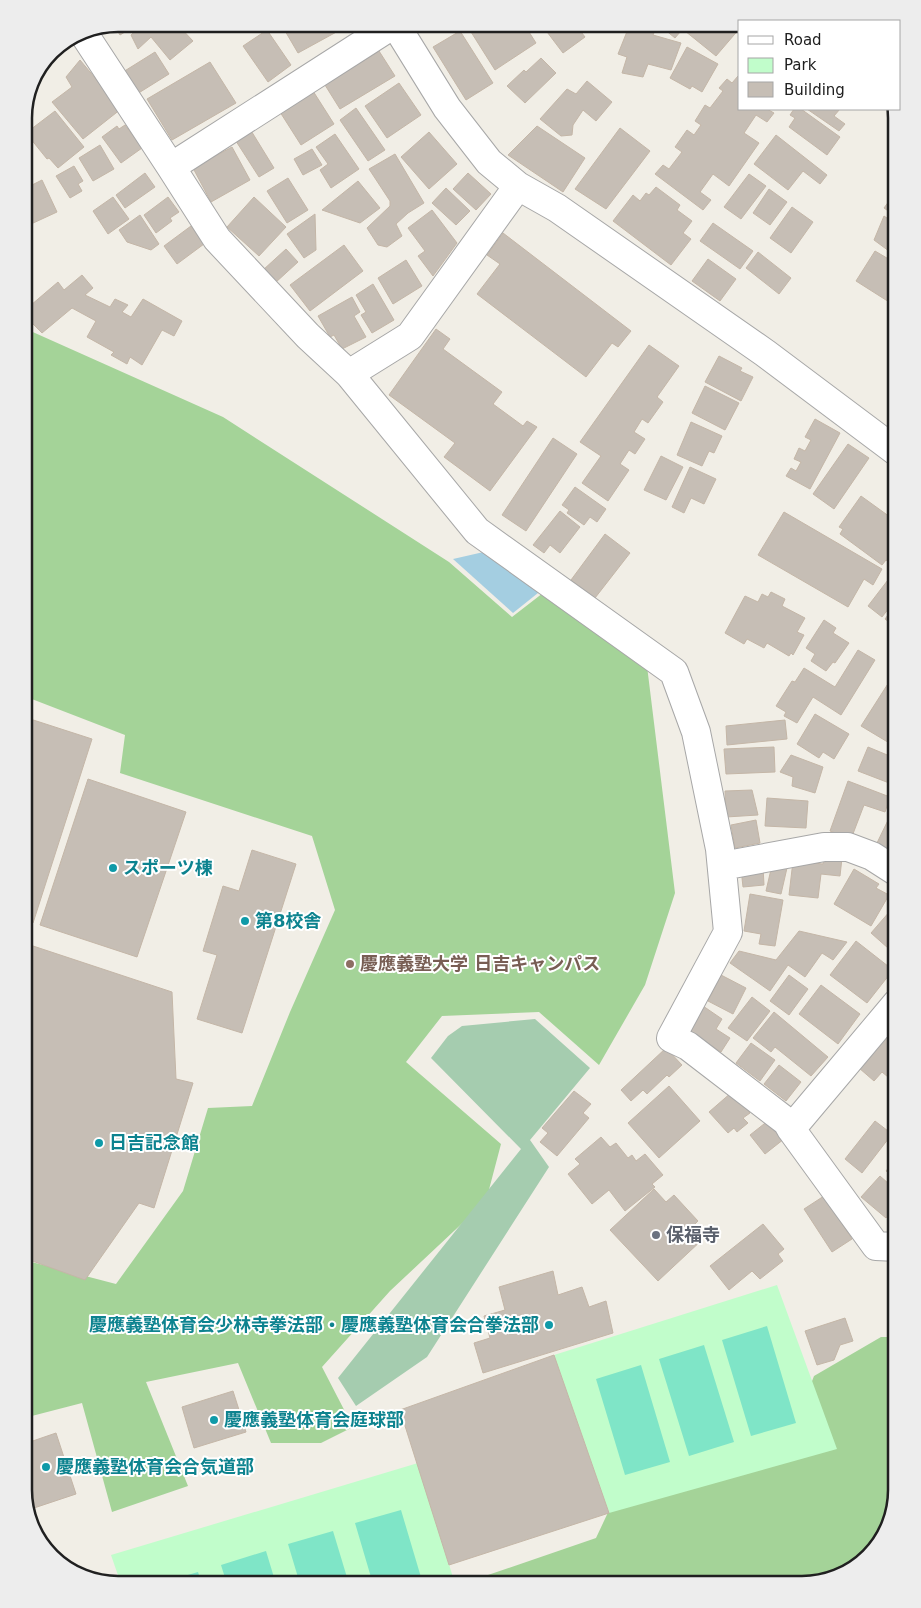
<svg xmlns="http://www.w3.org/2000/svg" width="921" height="1608" font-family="'DejaVu Sans','Noto Sans JP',sans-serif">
<rect width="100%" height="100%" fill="#f1eee6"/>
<!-- forest -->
<path fill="#a4d398" d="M26 329 223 417 449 562 512 617 543 593 647 666 675 893 645 985 599 1065 539 1012 442 1016 406 1062 501 1144 486 1201 390 1291 322 1367 353 1427 321 1443H271L238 1363 146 1382 188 1486 112 1512 82 1403 24 1418V1260L116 1284 183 1191 208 1108 252 1106 290 1012 335 910 312 836 120 773 125 735 24 696V330Z
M881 1337H897V1490L882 1542 843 1575 803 1584H478L485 1576 596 1538 619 1489 787 1446 814 1376Z"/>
<!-- cemetery -->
<path fill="#a5ccaf" d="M535 1019 590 1068 530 1140 549 1167 427 1357 356 1406 338 1378 521 1149 431 1058 448 1036 462 1026Z"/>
<!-- park -->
<path fill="#c1fdcb" d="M777 1285 837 1449 609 1513 554 1355Z
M418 1463 455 1584H121L111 1555Z"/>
<!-- pitch -->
<path fill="#7fe5c7" d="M767 1326 796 1423 751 1436 722 1340Z
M704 1345 734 1442 689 1456 659 1359Z
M641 1365 670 1462 625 1475 596 1379Z
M401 1510 423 1584H373L355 1523Z
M333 1531 349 1584H300L288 1544Z
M266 1551 276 1584H227L221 1565Z
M198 1572 202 1584H157Z"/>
<!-- water -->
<path fill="#a4cee1" d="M488 551 543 589 513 613 453 559Z"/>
<!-- building -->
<path fill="#c6beb5" stroke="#c4b6a7" d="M118 24H138L120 35 114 25Z
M143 24H177L193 41 170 60 151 37 138 49 131 35Z
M281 24H351L298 53Z
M466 24 477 25 479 24H524L536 43 495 70Z
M541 24H575L585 37 563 53Z
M630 24H650L656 28 653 35 681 43 671 70 648 64 643 77 622 73 627 57 618 54Z
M658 24H684L686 25 675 38Z
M691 24H740V28L716 56 685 31Z
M267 30 291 65 268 82 243 46Z
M460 31 493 83 466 100 433 47Z
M687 47 718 64 702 92 692 86 690 89 670 78Z
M379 51 395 76 340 109 325 85Z
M155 52 169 74 137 94 123 72Z
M541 58 556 73 525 103 507 86 524 70 526 72Z
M80 60 121 109 83 139 52 102 72 87 66 77Z
M210 62 236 103 172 140 147 99Z
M738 76 740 77V109H767L774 113 767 122 756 115 744 133 759 143 729 186 713 174 700 192 711 200 703 210 655 174 663 165 669 169 682 152 675 147 687 130 694 135 701 125 695 121 705 105 710 108 723 91 719 88 727 79 732 83Z
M587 81 612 102 596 121 583 110 573 125 572 135 561 136 540 119 567 89 576 94Z
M399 83 421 115 387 138 365 106Z
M313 91 334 124 301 145 280 112Z
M356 108 385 150 368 161 340 120Z
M794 109H801L840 137 827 155 789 127 795 118 790 115Z
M807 109H840L834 116 845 124 839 131Z
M55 111 84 147 58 168 49 158 47 159 26 133Z
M125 125 142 148 121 163 102 137 117 126 119 129Z
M537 126 585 158 563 192 508 155Z
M620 128 650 151 606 209 575 189Z
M250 129 274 168 259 177 234 138Z
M429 132 457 164 429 189 401 157Z
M335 134 359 169 331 188 320 170 328 164 316 147Z
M776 135 827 175 820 184 803 171 788 190 754 164Z
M100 145 114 169 93 181 79 158Z
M232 147 250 180 211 202 193 168Z
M312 149 322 165 303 175 294 159Z
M395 154 424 203 408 213 396 224 402 236 387 247 378 245 367 228 390 206V201L369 169Z
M24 163 29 175 24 177Z
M74 166 83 181 78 184 82 191 70 198 56 176Z
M145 173 155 187 125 208 116 195Z
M468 173 491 194 476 210 453 189Z
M749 174 766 186 741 219 724 207Z
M288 178 308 210 287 223 267 191Z
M42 180 57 212 31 224 27 218 24 219V189Z
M358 181 380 208 360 223 322 210Z
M656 187 680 205 677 210 692 221 683 233 691 239 671 265 613 221 633 195 640 201 646 193 649 195Z
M446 188 470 211 456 225 432 203Z
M769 189 787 202 770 225 753 213Z
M897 190V217L884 208Z
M113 197 129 219 108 234 93 211Z
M168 197 179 212 170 218 172 221 156 233 144 215Z
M254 197 286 227 259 256 227 227Z
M792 207 813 222 791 253 770 238Z
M432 210 457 243 433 276 418 256 425 251 408 228Z
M315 214 316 250 304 258 287 234Z
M140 215 159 244 151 250 127 242 119 230Z
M884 216 897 225V257L874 240Z
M713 223 753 251 740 269 700 241Z
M191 226 204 244 177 264 164 246Z
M503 233 631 331 618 347 612 343 586 377 477 294 500 264 487 255Z
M344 245 363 271 310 311 290 285Z
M286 249 298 262 275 283 263 270Z
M875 251 897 264V307L856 281Z
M758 252 791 278 779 294 746 268Z
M708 259 736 279 720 301 692 281Z
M406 260 422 286 393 304 378 278Z
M82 275 93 288 85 295 110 307 115 299 128 305 122 312 131 317 143 299 182 321 174 336 162 330 142 365 130 357 127 364 111 355 114 352 87 337 96 321 72 308 42 333 24 315V311L58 282 64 290Z
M373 284 394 320 372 333 361 315 366 312 356 295Z
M352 297 360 312 354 316 366 337 342 349 334 335 330 337 318 316Z
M436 329 450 339 443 349 502 392 493 404 523 426 527 421 537 427 490 491 444 457 455 443 389 395Z
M649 345 679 366 657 397 663 402 648 423 642 419 634 432 645 439 635 454 629 450 620 464 629 470 608 501 582 483 601 456 580 442Z
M719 356 742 368 740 371 753 377 741 401 705 382Z
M705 386 739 403 725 430 692 413Z
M815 419 840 433 810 489 786 476 791 468 796 471 801 462 794 459 799 448 805 451 811 440 805 437Z
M691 422 722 436 714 453 709 451 702 466 677 455Z
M553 438 577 454 526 531 502 515Z
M848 444 869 458 834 509 813 494Z
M661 456 683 467 666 500 644 490Z
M690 467 716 479 704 504 691 498 684 513 672 507Z
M575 487 606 509 597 522 590 517 584 525 567 513 569 510 562 505Z
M861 496 897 522V552L889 562 886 560 882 565 840 534 843 529 839 527Z
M560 511 580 527 560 553 550 545 544 553 533 545Z
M784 512 882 569 873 585 864 579 848 607 758 555Z
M605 534 630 553 595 598 571 580Z
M891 576 897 580V598L882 617 868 606Z
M771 592 785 599 782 606 805 618 797 632 804 635 793 655 791 653 789 656 767 643 764 648 747 639 744 644 725 633 745 596 758 602 762 594 768 597Z
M897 603V628L885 619Z
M824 620 836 628 833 633 849 643 835 663 833 662 826 671 811 661 815 654 806 648Z
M858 650 875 660 841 715 813 697 797 723 784 716 786 712 776 706 792 681 795 682 804 668 835 687Z
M891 679 897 683V735L891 744 861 726Z
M815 714 849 734 834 759 823 752 819 758 797 744Z
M24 717 92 739 33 923 24 920Z
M785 720 787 739 727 745 726 726Z
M774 747 775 772 726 774 724 749Z
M868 747 897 759V786L858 771Z
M791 755 823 767 815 793 792 786 793 777 780 772Z
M88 779 186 812 137 957 40 925Z
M848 781 890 797 885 812 864 805 851 839 830 831Z
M752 790 758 815 726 817 725 791Z
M767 798 808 801 806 828 765 826Z
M892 812 897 815V855L876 845Z
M756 820 760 843 735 848 731 825Z
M252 850 296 864 242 1033 197 1019 217 955 203 951 223 886 239 891Z
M824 856 842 858 840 876 821 874 818 898 789 895 793 861 823 864Z
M772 865 787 868 781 894 766 891Z
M763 867 764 885 743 887 741 869Z
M854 869 879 884 876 888 889 895 871 926 834 904Z
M750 894 783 900 775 946 759 944 761 934 744 931Z
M897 903V956L871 933Z
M799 931 847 942 833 960 822 953 805 977 788 965 770 991 730 963 739 951 776 960Z
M856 941 893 970 867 1003 830 975Z
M24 943 172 992 176 1079 193 1083 154 1208 139 1203 85 1280 24 1258Z
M721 975 746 988 733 1014 708 1001Z
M789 975 808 989 789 1015 770 1001Z
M821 985 860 1014 838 1044 799 1014Z
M752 997 770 1011 747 1041 728 1028Z
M703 1006 722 1019 716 1029 730 1038 721 1052 687 1029Z
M774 1012 828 1057 811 1076 775 1047 771 1052 753 1038Z
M886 1036 897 1045V1067L888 1077 882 1072 874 1081 859 1068Z
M751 1043 775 1060 760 1081 736 1063Z
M666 1048 682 1065 669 1077 667 1075 647 1094 643 1090 631 1101 621 1090Z
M779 1065 801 1082 786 1101 764 1084Z
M897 1074V1086L892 1081Z
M669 1086 700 1121 659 1158 628 1123Z
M574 1091 591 1104 583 1113 589 1118 557 1156 540 1142 548 1133 542 1128Z
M732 1092 750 1113 743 1118 748 1123 737 1132 734 1128 728 1133 709 1112Z
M769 1120 784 1139 765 1154 750 1135Z
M875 1121 892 1134 862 1173 845 1159Z
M601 1137 610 1147 616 1143 628 1158 632 1155 636 1161 645 1154 663 1175 652 1184 655 1187 625 1211 609 1190 592 1204 568 1174 580 1164 575 1159Z
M897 1157V1179L886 1171Z
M880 1176 897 1191V1194L888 1205 893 1209 886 1218 861 1197Z
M654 1189 666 1202 674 1195 698 1221 692 1227 703 1239 658 1281 610 1230Z
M824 1196 852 1239 832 1252 804 1209Z
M763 1224 784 1249 778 1254 783 1261 760 1279 752 1271 729 1290 710 1266Z
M553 1271 558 1295 582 1287 589 1307 606 1301 613 1333 483 1373 474 1343 490 1338 484 1316 505 1310 499 1287Z
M845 1318 853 1341 840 1345 834 1360 817 1365 805 1331Z
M554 1355 609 1513 449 1565 400 1410Z
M233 1391 246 1432 194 1448 182 1407Z
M56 1433 76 1494 28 1510 24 1490V1444Z"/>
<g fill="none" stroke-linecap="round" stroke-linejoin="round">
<defs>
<path id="minor" d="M395 24 447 108 489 162 518 186 557 208 765 353 897 452
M82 31 171 167 217 239 308 336 349 374 477 531 674 672 696 732 720 849 728 932 671 1038 688 1046 787 1122 791 1129 876 1246 897 1247
M171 167 394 24
M349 374 410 336 518 186
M722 866 824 847H848L872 856 897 872
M791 1129 897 1003"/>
</defs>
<!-- minor casing -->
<use href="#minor" stroke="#a7a7a7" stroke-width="30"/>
<!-- minor -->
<use href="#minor" stroke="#fff" stroke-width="28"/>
</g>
<!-- markers -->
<g fill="#0f9aa8" stroke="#fff" stroke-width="2">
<circle cx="113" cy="868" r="5"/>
<circle cx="245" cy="921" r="5"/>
<circle cx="99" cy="1143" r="5"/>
<circle cx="549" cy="1325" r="5"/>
<circle cx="214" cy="1420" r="5"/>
<circle cx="46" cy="1467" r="5"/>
</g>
<circle fill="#8d6e63" stroke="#fff" stroke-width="2" cx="350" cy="964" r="5"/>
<circle fill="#6b7280" stroke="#fff" stroke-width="2" cx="656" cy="1235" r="5"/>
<g text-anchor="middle" stroke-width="4" stroke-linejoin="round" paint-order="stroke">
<!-- culture labels -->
<g font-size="18" font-weight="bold" fill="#0d838f" stroke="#fff" text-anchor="start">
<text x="123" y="874">スポーツ棟</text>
<text x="255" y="927">第8校舎</text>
<text x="109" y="1149">日吉記念館</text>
<text x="539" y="1331" text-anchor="end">慶應義塾体育会少林寺拳法部・慶應義塾体育会合拳法部</text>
<text x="224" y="1426">慶應義塾体育会庭球部</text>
<text x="56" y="1473">慶應義塾体育会合気道部</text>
</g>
<!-- education labels -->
<g font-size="18" font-weight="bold" fill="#785e54" stroke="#fff" text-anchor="start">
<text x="360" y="970">慶應義塾大学 日吉キャンパス</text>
</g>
<!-- worship labels -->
<g font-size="18" font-weight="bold" fill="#5b616d" stroke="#fff" text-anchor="start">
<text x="666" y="1241">保福寺</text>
</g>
</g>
<!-- crop -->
<path d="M0 0H921V1608H0ZM118 32H802A86 86 0 0 1 888 118V1490A86 86 0 0 1 802 1576H118A86 86 0 0 1 32 1490V118A86 86 0 0 1 118 32Z" fill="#ededed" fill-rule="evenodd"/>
<path fill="none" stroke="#202020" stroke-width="2.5" d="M118 32H802A86 86 0 0 1 888 118V1490A86 86 0 0 1 802 1576H118A86 86 0 0 1 32 1490V118A86 86 0 0 1 118 32Z"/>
<!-- legend -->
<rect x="738" y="20" width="162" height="90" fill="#ffffff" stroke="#a6a6a6"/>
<rect x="748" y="36" width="25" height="8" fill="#ffffff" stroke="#a6a6a6"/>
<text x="784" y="45" font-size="15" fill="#202020">Road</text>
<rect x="748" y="58" width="25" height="15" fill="#c1fdcb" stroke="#a6a6a6"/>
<text x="784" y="70" font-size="15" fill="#202020">Park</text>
<rect x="748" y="82" width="25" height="15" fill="#c6beb5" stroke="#a6a6a6"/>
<text x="784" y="95" font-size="15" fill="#202020">Building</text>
</svg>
